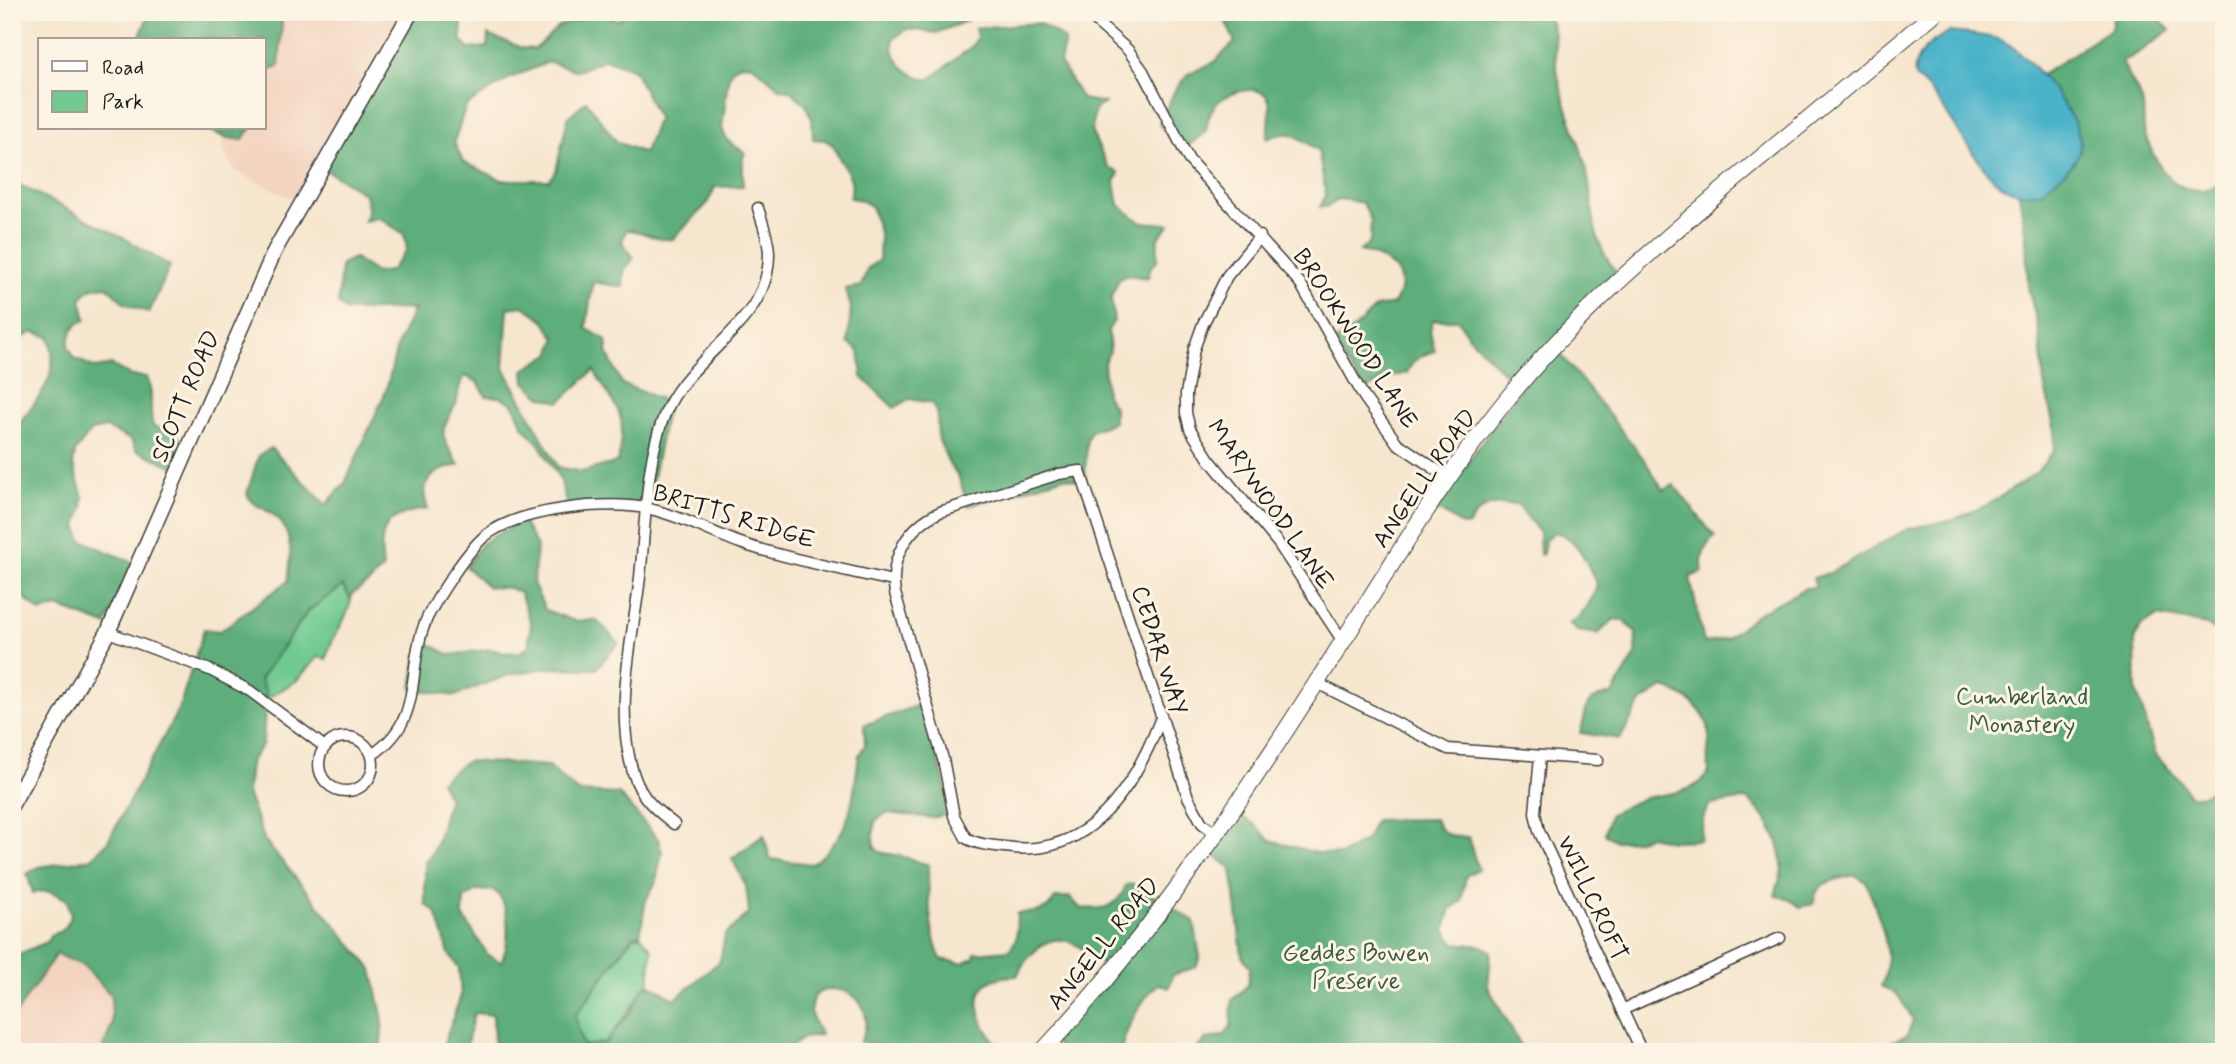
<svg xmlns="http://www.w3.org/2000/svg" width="2236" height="1064" font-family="Mynerve,sans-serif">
<rect width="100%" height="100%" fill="#fcf5e5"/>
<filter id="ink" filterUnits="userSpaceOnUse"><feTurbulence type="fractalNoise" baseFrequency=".0143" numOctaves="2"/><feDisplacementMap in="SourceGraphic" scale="14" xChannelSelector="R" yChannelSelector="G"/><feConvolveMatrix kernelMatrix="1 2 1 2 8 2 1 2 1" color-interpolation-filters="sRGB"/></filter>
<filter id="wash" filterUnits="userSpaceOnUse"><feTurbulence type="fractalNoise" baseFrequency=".00686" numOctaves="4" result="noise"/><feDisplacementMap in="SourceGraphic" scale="28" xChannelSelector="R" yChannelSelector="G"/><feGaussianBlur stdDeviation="1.57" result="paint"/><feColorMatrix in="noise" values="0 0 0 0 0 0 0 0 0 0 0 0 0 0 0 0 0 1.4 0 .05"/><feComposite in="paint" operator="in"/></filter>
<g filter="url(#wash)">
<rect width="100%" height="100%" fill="#f7e6ce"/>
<!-- built -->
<path fill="#f3d4bf" d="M289 12H409L299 202 235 171 224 152V137L242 139 252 128H264V72L279 67 282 22Z
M56 954 84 966 111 995 112 1024 102 1052H12V1020Z"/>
<!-- green -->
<path fill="#72ca90" stroke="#477356" stroke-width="2" d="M343 586 351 600C347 622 330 637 326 659L318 657 296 681 266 699 260 679 308 611Z
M640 935 652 949 649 984 605 1043 583 1046 575 1016 634 936Z"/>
<!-- forest -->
<path fill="#5dae7a" stroke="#3c654b" stroke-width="2" fill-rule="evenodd" d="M150 12H289L282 22 279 67 264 72V40H138Z
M409 12 462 17 461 39 469 49 487 47 488 35 522 48 535 49 560 26 580 20 591 12 620 20 625 12H965L967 21 936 33 907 29 893 39C891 62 908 75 929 80L972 46 977 38 975 28 1039 23 1065 40 1060 63 1082 99 1105 103 1095 109 1091 131 1108 167 1119 173 1115 182 1119 205 1140 222 1170 224 1158 238 1157 262 1151 266 1148 278 1127 275 1119 279 1111 297 1114 321 1108 330 1110 351 1104 362 1106 395 1114 407V422L1091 431 1087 439 1085 482 1064 477 968 506 958 475 950 466 938 438 937 414 932 403 909 399 894 408 862 377 859 351 848 343 851 307 845 289 861 286 868 268 879 260 880 236 871 206 861 200 850 198C857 174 840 167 834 146L825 140 813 139 812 119 805 104 791 91 779 88 753 65 740 64 732 70 728 80 722 129 727 140 745 153 743 157V186L715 187 708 203 673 239C653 241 644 230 626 230L622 242 634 258 624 271 623 287 593 282 586 328 606 340 608 355 622 384 668 402 646 512H568L561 481 539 444 523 426 514 405 501 397 486 396 478 382 465 376C455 390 460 397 455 406 437 436 441 435 459 465 435 469 417 481 428 509 384 514 378 528 383 568L371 581 352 594 351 600 343 586 308 611 260 679 266 693 263 743 250 763 247 793 265 841 372 969 383 1020 380 1052H102L112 1024 111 995 84 966 56 954 12 1020V957L47 942 50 935 62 931 71 916 67 900C54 892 47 889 33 893L27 874 39 867 90 859 107 843 179 708 204 629 220 631 288 581C291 560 294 535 277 518 268 508 253 508 247 494L259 455 271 448 326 505 345 483 386 391 397 346 414 309 346 311 338 304 341 264 354 258 376 273 390 271 407 249 404 234 379 218 364 221 368 211 365 194 321 167ZM605 59 634 70 658 118 644 153 617 142 586 101 568 117 556 171 549 180H502L463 162 454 142 466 106 510 78 549 62 578 71ZM523 306 543 319 556 339 550 354 524 370 525 382 542 397 560 402 594 370C618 414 628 408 618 462L582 472 558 467 504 368 508 308Z
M1221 12H1546C1558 35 1553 46 1557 70 1562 102 1577 133 1585 164 1598 215 1584 233 1622 280L1556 348 1644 459 1663 490 1674 485 1715 537C1704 545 1700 559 1703 572L1690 577 1704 643 1727 638 1760 612 1806 588 1816 587 1813 578 1830 573 1907 529 1953 520 1989 504 2036 473 2054 451 2055 431 2044 383 2039 331 2028 287 2026 238 2019 193 2041 192 2080 150C2080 118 2058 101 2040 76L2111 29 2114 12H2151L2170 30C2153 42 2141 53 2122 62 2127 74 2139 92 2142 101 2145 112 2142 123 2145 134 2158 172 2181 206 2224 182V637L2207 625 2158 616 2141 626 2135 640 2136 689 2156 756 2178 778 2190 796C2211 797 2216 786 2224 768V1052H1849L1855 1046 1871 1050 1907 1035 1913 1019 1897 994 1881 986C1897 955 1877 912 1866 882L1855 875C1836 880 1814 880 1814 904L1800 907 1788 898 1775 896C1777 887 1783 874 1782 864 1781 839 1765 812 1746 799L1710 805 1704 815 1700 840 1672 841 1649 836 1638 840 1616 841 1605 834 1610 814C1621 810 1634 801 1645 798 1667 793 1696 794 1709 772 1705 753 1710 750 1709 733 1708 711 1683 692 1663 688L1641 702 1620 739 1580 733C1590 707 1578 700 1612 694L1635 656 1636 633 1624 620H1613L1598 634 1577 631 1569 624C1585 614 1591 602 1597 584 1587 564 1578 536 1554 532L1545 540 1543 554 1540 555 1539 532 1518 505C1496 503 1480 503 1469 525L1463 526 1435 508 1520 389 1469 337 1458 320H1433L1430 331 1435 351C1421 355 1413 359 1407 373L1390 377 1365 390 1333 343 1355 328 1376 307 1394 304C1414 272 1385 258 1360 251L1370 242 1371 221 1363 203 1340 199 1327 207H1320L1326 195 1318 150C1297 138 1294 127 1267 139 1268 129 1271 115 1270 105 1266 79 1226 92 1215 105 1209 113 1207 122 1206 131L1182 151 1159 124 1175 90 1188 74 1213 63 1235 42Z
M204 128H252L242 140 224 137Z
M12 181 126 239 170 266 149 313 124 303 107 286C95 287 87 288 81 299L86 320C73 323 70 334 68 346L74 358 95 368 112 365 131 376 146 377C155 393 148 409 153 426L185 441 174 467 136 450 131 440 107 428 91 431 75 452 73 465 84 500 79 502 84 505 77 525 81 540 134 563 106 625 58 607 40 612 12 587V427L17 426C40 395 61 377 49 337L33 332 21 338 12 350Z
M522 520 537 547 533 583 545 610 575 621 596 620 619 643 596 669 546 668 508 675 455 696 412 689 417 655 430 644 450 655 491 649 504 653 520 652 528 647 531 624 520 593 510 588 488 587 466 567 482 543Z
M924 703 952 813 932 818 887 813 875 821C870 862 878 848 907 858 915 860 919 863 928 864 928 891 929 936 941 959L962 963 974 958 975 953 1010 950 1016 939 1017 913C1033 912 1047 914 1055 898L1070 897 1080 908C1102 910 1118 908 1126 885L1134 884 1194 921 1200 957 1196 967 1173 975 1169 988 1158 984C1141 999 1125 1030 1121 1052H1064L1054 1042 1110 972C1088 953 1063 924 1036 950 1027 959 1022 964 1017 976 981 976 970 994 985 1027 990 1036 996 1042 1000 1052H884L881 1046 860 1042C893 979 777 967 821 1035L802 1038 786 1052H506L494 1046 493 1015 474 1013 465 1052H441L461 995 459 968 449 954 436 912 425 904V862C439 849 441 819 449 799L440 781 467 761 548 766 578 792 619 794 658 839 662 852 656 882 646 900 640 935 633 936 575 1016 583 1046 605 1043 631 1012 643 988 649 984 675 999 720 961 725 935 749 913 746 886 732 858 764 835 770 859 812 864C853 834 852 802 859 755L865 745 864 725ZM493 890C512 903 510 944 501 962L488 955 463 916 464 899 477 891Z
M1232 811 1254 824 1271 841 1318 853 1341 855 1367 839 1375 820 1435 819C1442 837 1451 836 1468 837L1478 869 1466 876 1461 902 1451 908 1445 930 1454 943 1482 946 1491 951 1488 987 1524 1052H1194L1205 1040 1225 1035 1231 1026 1232 1000 1248 985 1250 967 1242 956 1232 869 1205 848Z"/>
<!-- water -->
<path fill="#4bb3c9" stroke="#346872" stroke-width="2" d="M1950 32C1965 34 1984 34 1998 39 2024 47 2085 121 2080 148 2078 165 2053 181 2041 192 2034 193 2025 194 2019 193 1978 186 1949 99 1915 77 1911 56 1932 40 1950 32Z"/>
</g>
<g filter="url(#ink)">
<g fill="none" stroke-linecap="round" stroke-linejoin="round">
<defs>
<path id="minor" d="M1085 12 1128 50 1143 71 1189 160 1300 283 1364 397 1397 443 1450 479
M1260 236 1227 276 1203 324 1194 349 1186 394V413L1190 429 1209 459 1278 543 1342 640
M108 632 210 670 250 691 325 747
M1317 683 1448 749 1598 760
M1160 720C1135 785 1092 855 1014 848 998 846 980 846 966 838L954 816 943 759 895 593C889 558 908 526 940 512L1059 474 1080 471 1188 797 1202 823 1215 833
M319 764a27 27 0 1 1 54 0a27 27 0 1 1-54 0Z
M372 755C427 718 404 671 427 618 438 596 467 551 485 536 519 509 608 499 650 509 685 517 715 535 749 546 796 561 845 570 893 581
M1540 756 1535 813 1539 831 1642 1052
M674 824C649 805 637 793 630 761 616 700 633 638 640 577 646 524 645 453 669 405 697 350 769 322 769 254 769 239 762 222 758 208
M1622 1010 1780 938"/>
<path id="tertiary" d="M12 804 108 632 275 250 411 12"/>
<path id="secondary" d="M1042 1052C1146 940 1233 814 1315 685 1380 585 1440 479 1517 387 1582 309 1657 246 1733 181 1801 125 1868 69 1936 12"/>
</defs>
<!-- minor casing -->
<use href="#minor" stroke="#3d3a37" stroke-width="13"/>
<!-- tertiary casing -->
<use href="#tertiary" stroke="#3d3a37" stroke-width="17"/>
<!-- secondary casing -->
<use href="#secondary" stroke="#3d3a37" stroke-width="18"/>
<!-- minor -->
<use href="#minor" stroke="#fff" stroke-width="10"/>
<!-- tertiary -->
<use href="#tertiary" stroke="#fff" stroke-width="14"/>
<!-- secondary -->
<use href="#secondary" stroke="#fff" stroke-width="16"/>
</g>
</g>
<g text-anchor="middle" stroke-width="6" stroke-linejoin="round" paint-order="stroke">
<!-- street labels -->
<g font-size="24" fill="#1c1c1c" stroke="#fcf5e5">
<text transform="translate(1356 338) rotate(57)" y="8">BROOKWOOD LANE</text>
<text transform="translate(185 396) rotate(-67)" y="8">SCOTT ROAD</text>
<text transform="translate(1424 478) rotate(-55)" y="8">ANGELL ROAD</text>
<text transform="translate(1271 504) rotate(55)" y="8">MARYWOOD LANE</text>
<text transform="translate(734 516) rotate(17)" y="8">BRITTS RIDGE</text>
<text transform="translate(1160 650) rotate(72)" y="8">CEDAR WAY</text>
<text transform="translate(1593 898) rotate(65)" y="8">WILLCROFT</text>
<text transform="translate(1103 943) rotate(-51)" y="8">ANGELL ROAD</text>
</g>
<!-- park labels -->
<g font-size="24" fill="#3a5945" stroke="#fcf5e5">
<text x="2022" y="704">Cumberland<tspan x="2022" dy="28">Monastery</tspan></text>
<text x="1356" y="960">Geddes Bowen<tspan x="1356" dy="28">Preserve</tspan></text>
</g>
</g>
<!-- margin -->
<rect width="2236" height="1064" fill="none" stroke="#fcf5e5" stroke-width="42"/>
<!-- legend -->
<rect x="38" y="38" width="228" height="91" fill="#fcf5e5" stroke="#a29e95" stroke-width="2"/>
<rect x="52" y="61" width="35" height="10" fill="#ffffff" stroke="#a29e95" stroke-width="2"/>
<text x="102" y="74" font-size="21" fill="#1c1c1c">Road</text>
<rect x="52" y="91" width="35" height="21" fill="#72ca90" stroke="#a29e95" stroke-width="2"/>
<text x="102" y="108" font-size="21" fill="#1c1c1c">Park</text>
</svg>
